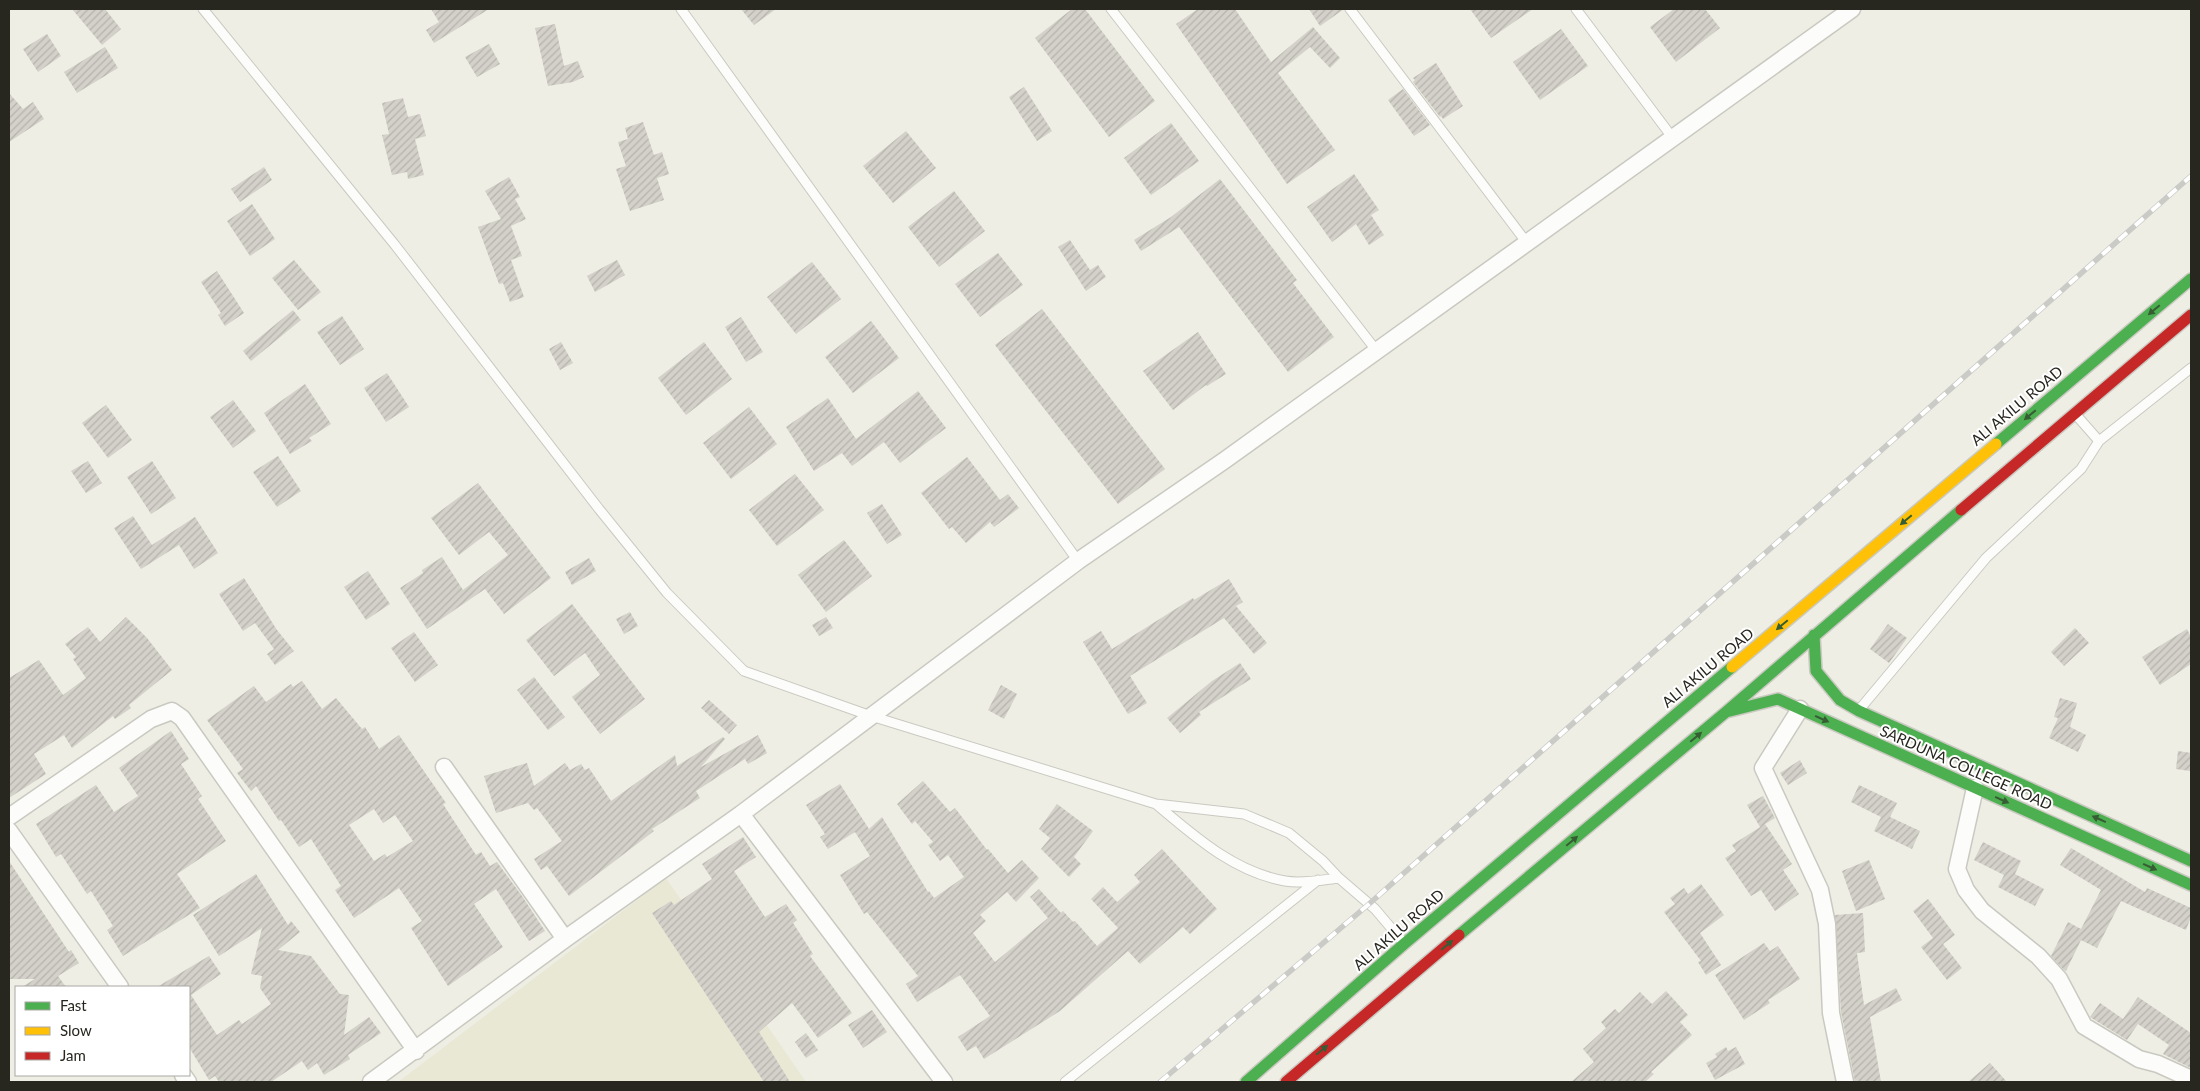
<svg xmlns="http://www.w3.org/2000/svg" width="2200" height="1091" font-family="Lato,sans-serif">
<defs>
<pattern id="building-hatch" width="6" height="6" patternUnits="userSpaceOnUse" patternTransform="scale(1.25)"><rect width="6" height="6" fill="#d3d1c9"/><path d="M-1 1l2-2M0 6l6-6M5 7l2-2" fill="none" stroke="#b5b3ac"/></pattern>
</defs>
<rect width="100%" height="100%" fill="#eeeee4"/>
<!-- built -->
<path fill="#e9e8d5" d="M666 878 806 1082H398Z"/>
<!-- building -->
<path fill="url(#building-hatch)" fill-rule="evenodd" d="M72 9H105L121 29 102 45Z
M431 9H489L434 43 426 30 439 22Z
M741 9H776L754 25Z
M1072 9H1085L1155 101 1109 137 1035 38Z
M1198 9H1235L1271 62 1313 27 1340 58 1330 68 1310 47 1278 73 1335 150 1287 184 1176 24Z
M1309 9H1344L1320 26Z
M1470 9H1533L1491 38Z
M1674 9H1705L1720 28 1676 62 1650 27Z
M555 24 564 66 578 61 584 77 573 82 548 86 535 28Z
M1561 29 1588 66 1540 100 1513 62Z
M47 34 61 56 38 72 23 49Z
M489 44 500 64 477 77 465 57Z
M105 47 118 68 77 93 64 72Z
M1436 63 1463 106 1443 119 1441 116 1440 117 1413 82 1415 80 1413 78Z
M1024 87 1052 131 1037 141 1009 97Z
M1403 89 1430 125 1414 136 1388 100Z
M9 93 23 109 33 102 44 119 9 142Z
M403 98 408 117 420 114 426 136 415 139 424 175 408 179 407 172 392 175 382 135 389 134 382 103Z
M643 122 654 155 662 152 669 174 657 178 664 200 630 211 616 169 626 166 618 142 628 139 625 128Z
M1171 123 1199 161 1151 195 1124 158Z
M906 131 936 168 893 203 863 166Z
M264 167 272 180 240 202 231 189Z
M1354 174 1379 210 1371 215 1384 235 1369 245 1356 224 1332 242 1307 207Z
M509 177 520 197 515 199 526 219 511 226 522 256 511 260 524 297 510 302 503 283 499 284 478 227 501 219 485 191Z
M1220 179 1297 280 1293 283 1334 337 1288 372 1179 227 1141 251 1134 240 1171 217Z
M954 191 985 231 939 267 908 227Z
M252 204 275 239 250 256 227 221Z
M1070 240 1090 270 1098 265 1106 277 1086 291 1058 247Z
M998 253 1023 285 980 317 955 284Z
M294 260 321 292 298 310 272 278Z
M617 260 625 275 595 292 587 276Z
M812 262 841 299 796 334 767 297Z
M217 271 244 313 225 326 218 315 221 313 201 282Z
M1042 309 1165 469 1118 504 995 345Z
M293 310 301 320 251 361 243 351Z
M342 316 364 349 340 365 317 332Z
M741 317 763 352 746 362 725 327Z
M871 321 899 358 853 393 825 357Z
M1198 332 1226 374 1207 386 1206 385 1173 410 1143 371Z
M561 342 573 363 560 370 549 349Z
M704 342 732 379 686 415 658 378Z
M387 373 409 407 386 422 364 388Z
M305 384 331 424 309 438 312 441 290 454 264 413Z
M918 391 946 428 900 463 884 442 852 466 842 453 814 471 786 427 828 398 856 439Z
M233 400 256 431 233 448 210 417Z
M106 405 132 440 108 458 82 423Z
M749 407 777 444 731 479 703 443Z
M278 456 301 491 277 507 253 472Z
M967 457 1000 500 1008 494 1019 508 994 527 990 522 966 543 952 527 949 529 921 493Z
M88 461 102 483 86 493 71 471Z
M152 461 176 498 151 514 127 477Z
M795 474 824 510 777 546 749 510Z
M478 483 551 578 504 614 485 589 427 629 400 588 423 573 422 570 442 557 463 590 508 555 489 532 459 555 431 518Z
M882 504 902 535 887 544 867 513Z
M133 516 152 545 195 517 218 553 194 569 179 545 141 569 114 528Z
M844 540 872 576 826 612 798 575Z
M589 558 596 571 572 585 565 572Z
M368 571 390 604 366 620 344 587Z
M244 578 277 630 294 651 275 665 267 654 274 649 255 623 243 631 219 594Z
M1229 579 1243 602 1236 606 1267 643 1254 654 1224 618 1130 676 1147 703 1128 714 1083 642 1101 631 1112 649 1193 598 1194 600Z
M572 604 645 699 600 734 572 697 600 675 585 653 554 676 526 640Z
M630 612 638 626 624 634 616 619Z
M126 617 147 638 172 670 129 705 131 708 115 719 113 716 72 748 64 735 34 754 46 774 9 798V678L39 660 63 695 86 678 73 659 76 657 65 644 88 627 100 642Z
M826 617 833 628 819 636 812 625Z
M1888 624 1907 638 1889 663 1870 649Z
M2075 628 2089 643 2064 666 2051 652Z
M2187 629 2191 637V664L2160 685 2142 657Z
M414 632 438 665 415 682 391 648Z
M1240 663 1251 679 1199 712 1201 715 1180 733 1167 718 1212 681Z
M534 677 565 717 548 730 517 690Z
M302 681 322 709 336 698 362 729 365 727 379 749 399 735 446 803 443 804 476 855 481 852 490 866 497 862 522 896 545 931 529 941 496 889 474 904 503 947 448 986 411 928 422 921 399 888 354 918 335 890 341 886 311 839 299 847 281 820 279 821 256 786 251 791 237 773 243 769 207 720 254 686 266 702 291 684 293 687ZM374 809 383 823 395 815 413 841 387 857 385 854 374 861 349 825Z
M1001 685 1017 694 1004 719 988 710Z
M2060 698 2077 703 2070 727 2086 735 2078 752 2049 738 2058 718 2054 717Z
M709 700 737 725 729 734 701 708Z
M171 731 189 759 181 764 202 796 198 799 226 841 177 874 200 908 123 956 107 930 113 926 91 891 87 894 61 854 56 857 36 824 96 785 114 812 138 796 119 768Z
M758 735 767 753 748 764 745 759 696 791 700 798 652 829 654 831 569 896 547 866 541 870 534 859 562 841 537 808 534 810 528 803 496 813 484 776 527 763 534 786 565 763 570 770 581 764 585 770 589 768 611 801 675 755 677 766 723 737 725 739 701 767Z
M2178 751 2191 753 2190 771 2176 769Z
M1800 760 1807 773 1788 785 1780 773Z
M923 781 950 812 955 808 987 850 988 849 1008 873 1022 860 1039 878 1016 902 1007 892 980 915 986 921 973 933 995 962 1048 918 1030 897 1039 889 1061 913 1063 911 1073 922 1075 921 1097 946 1118 928 1091 899 1103 887 1117 902 1140 882 1134 875 1162 849 1217 909 1190 934 1183 927 1140 964 1128 951 1060 1011 984 1059 976 1046 967 1051 958 1037 990 1016 960 975 917 1002 906 984 918 976 867 912 864 914 840 875 870 856 855 832 828 849 820 837 825 834 806 805 840 784 869 829 882 817 928 892 929 891 934 898 964 877 948 855 940 861 928 845 933 842 915 821 912 824 897 804Z
M1859 785 1897 803 1890 817 1920 831 1912 849 1874 831 1881 817 1851 802Z
M1763 796 1775 818 1760 827 1747 805Z
M1057 804 1093 831 1074 857 1081 864 1069 877 1041 849 1050 838 1039 829Z
M1765 824 1792 864 1783 870 1799 894 1775 911 1761 890 1751 896 1725 858 1736 851 1732 845Z
M743 837 756 857 734 871 765 917 786 904 797 920 793 923 813 954 810 956 852 1013 818 1038 792 1003 759 1032 790 1082H764L652 913 671 901 674 905 712 879 702 864Z
M1983 842 2021 861 2015 874 2044 889 2035 906 1998 887 2004 875 1974 860Z
M2071 848 2145 892 2147 888 2191 908V917L2186 930 2121 901 2097 948 2081 940 2066 971 2064 970 2051 956 2068 922 2081 929 2101 890 2060 865Z
M1869 860 1885 899 1856 911 1842 871Z
M9 861 69 952 71 950 79 963 58 976 66 987H22L35 979H9Z
M256 874 288 925 291 921 300 932 278 950 311 956 340 994 349 995 344 1035 369 1017 381 1033 348 1055 350 1059 324 1075 317 1063 308 1070 302 1061 271 1082H219L215 1076 209 1080 189 1047V987H157L209 956 221 974 191 995 217 1035 239 1020 242 1024 271 1004 260 988 262 976 251 974 262 928 219 956 193 915Z
M1701 884 1724 915 1700 933 1721 965 1706 975 1698 962 1701 961 1664 912 1675 904 1670 898 1684 888 1688 894Z
M1928 899 1955 935 1943 944 1962 968 1947 980 1921 947 1933 938 1913 911Z
M1863 913 1865 952 1857 953 1864 1005 1896 988 1902 1000 1870 1017 1881 1082H1855L1841 1012 1835 915Z
M1764 943 1770 951 1778 946 1800 979 1768 1000 1770 1003 1744 1020 1715 975Z
M1666 991 1688 1015 1680 1022 1692 1035 1651 1072 1654 1074 1645 1082H1571L1594 1062 1583 1049 1606 1028 1601 1022 1615 1009 1619 1013 1640 992 1652 1004Z
M2138 997 2191 1033V1068L2163 1054 2169 1045 2138 1024 2127 1040 2090 1017 2100 1003 2123 1019Z
M872 1010 887 1032 863 1048 848 1025Z
M806 1033 818 1050 806 1058 795 1042Z
M1726 1047 1728 1051 1736 1047 1745 1064 1715 1080 1706 1063 1717 1057 1715 1054Z
M1990 1063 2007 1082H1968Z"/>
<g fill="none" stroke-linecap="round" stroke-linejoin="round">
<defs>
<path id="lane" d="M203 9 395 245 599 509 667 593 744 671 871 716 1156 804 1244 814 1289 833 1323 861 1339 878
M681 9 1078 561
M1111 9 1376 350
M1350 9 1527 243
M1576 9 1672 137
M2099 441 2191 368
M1859 710 1986 558 2081 469 2099 441 2077 416
M1156 804C1194 836 1234 872 1285 881 1302 884 1322 880 1339 878L1375 909 1403 942
M1065 1082 1318 880"/>
<path id="street" d="M1800 709 1763 768 1820 890 1827 924 1831 1013 1845 1082
M444 767 565 939
M1975 788 1957 869 1966 890 1982 911 2038 956 2059 979 2084 1026 2139 1059 2158 1064 2191 1079
M741 814 944 1082
M9 817 151 719 172 711 182 718 416 1051
M9 831 120 987
M183 1075 188 1082
M371 1082 565 939 741 814 1078 561 1225 460 1852 9"/>
<path id="fast" d="M1996 444 2191 279
M1814 635 1816 671 1840 700 1859 711 2191 861
M1726 712 1778 699 2191 885
M1459 935 1726 712 1961 510
M1246 1082 1404 944 1732 667"/>
<path id="slow" d="M1732 667 1996 444"/>
<path id="jam" d="M1961 510 2191 315
M1286 1082 1459 935"/>
</defs>
<!-- lane casing -->
<use href="#lane" stroke="#cac9c1" stroke-width="11"/>
<!-- street casing -->
<use href="#street" stroke="#cac9c1" stroke-width="19"/>
<!-- fast casing -->
<use href="#fast" stroke="#cac9c1" stroke-width="14"/>
<!-- slow casing -->
<use href="#slow" stroke="#cac9c1" stroke-width="14"/>
<!-- jam casing -->
<use href="#jam" stroke="#cac9c1" stroke-width="14"/>
<!-- lane -->
<use href="#lane" stroke="#fcfcfb" stroke-width="9"/>
<!-- street -->
<use href="#street" stroke="#fcfcfb" stroke-width="16"/>
<!-- fast -->
<use href="#fast" stroke="#4caf50" stroke-width="11"/>
<!-- slow -->
<use href="#slow" stroke="#ffc107" stroke-width="11"/>
<!-- jam -->
<use href="#jam" stroke="#c62828" stroke-width="11"/>
<defs>
<path id="rail" d="M1160 1082 1369 904 2191 176"/>
</defs>
<!-- rail casing -->
<use href="#rail" stroke="#cacac7" stroke-width="5.5"/>
<!-- rail -->
<use href="#rail" stroke="#fff" stroke-width="4" stroke-dasharray="11" stroke-linecap="butt"/>
</g>
<!-- one-way arrows -->
<defs><path id="oneway-solid" d="M-6-.8H1V-3.2L6.5 0L1 3.2V.8H-6Z" transform="scale(1.25)"/></defs>
<g fill="#365d33">
<use href="#oneway-solid" transform="translate(2154 310) rotate(140)"/>
<use href="#oneway-solid" transform="translate(2030 415) rotate(140)"/>
<use href="#oneway-solid" transform="translate(1906 520) rotate(140)"/>
<use href="#oneway-solid" transform="translate(1782 625) rotate(140)"/>
<use href="#oneway-solid" transform="translate(1822 719) rotate(24)"/>
<use href="#oneway-solid" transform="translate(1696 737) rotate(-40)"/>
<use href="#oneway-solid" transform="translate(2002 800) rotate(24)"/>
<use href="#oneway-solid" transform="translate(2099 819) rotate(-156)"/>
<use href="#oneway-solid" transform="translate(1572 841) rotate(-40)"/>
<use href="#oneway-solid" transform="translate(2150 867) rotate(24)"/>
<use href="#oneway-solid" transform="translate(1447 945) rotate(-40)"/>
<use href="#oneway-solid" transform="translate(1322 1050) rotate(-40)"/>
</g>
<g text-anchor="middle" stroke-width="4" stroke-linejoin="round" paint-order="stroke">
<!-- street labels -->
<g font-size="15" fill="#27261f" stroke="#fff">
<text transform="translate(2017 406) rotate(-40)" y="5">ALI AKILU ROAD</text>
<text transform="translate(1708 668) rotate(-40)" y="5">ALI AKILU ROAD</text>
<text transform="translate(1966 768) rotate(24)" y="5">SARDUNA COLLEGE ROAD</text>
<text transform="translate(1399 930) rotate(-41)" y="5">ALI AKILU ROAD</text>
</g>
</g>
<!-- border -->
<rect width="2200" height="1091" fill="none" stroke="#27261f" stroke-width="20"/>
<!-- legend -->
<rect x="15" y="986" width="175" height="90" fill="#ffffff" stroke="#a9a8a5"/>
<rect x="25" y="1002" width="25" height="8" fill="#4caf50" stroke="#a9a8a5"/>
<text x="60" y="1011" font-size="15" fill="#27261f">Fast</text>
<rect x="25" y="1027" width="25" height="8" fill="#ffc107" stroke="#a9a8a5"/>
<text x="60" y="1036" font-size="15" fill="#27261f">Slow</text>
<rect x="25" y="1052" width="25" height="8" fill="#c62828" stroke="#a9a8a5"/>
<text x="60" y="1061" font-size="15" fill="#27261f">Jam</text>
</svg>
